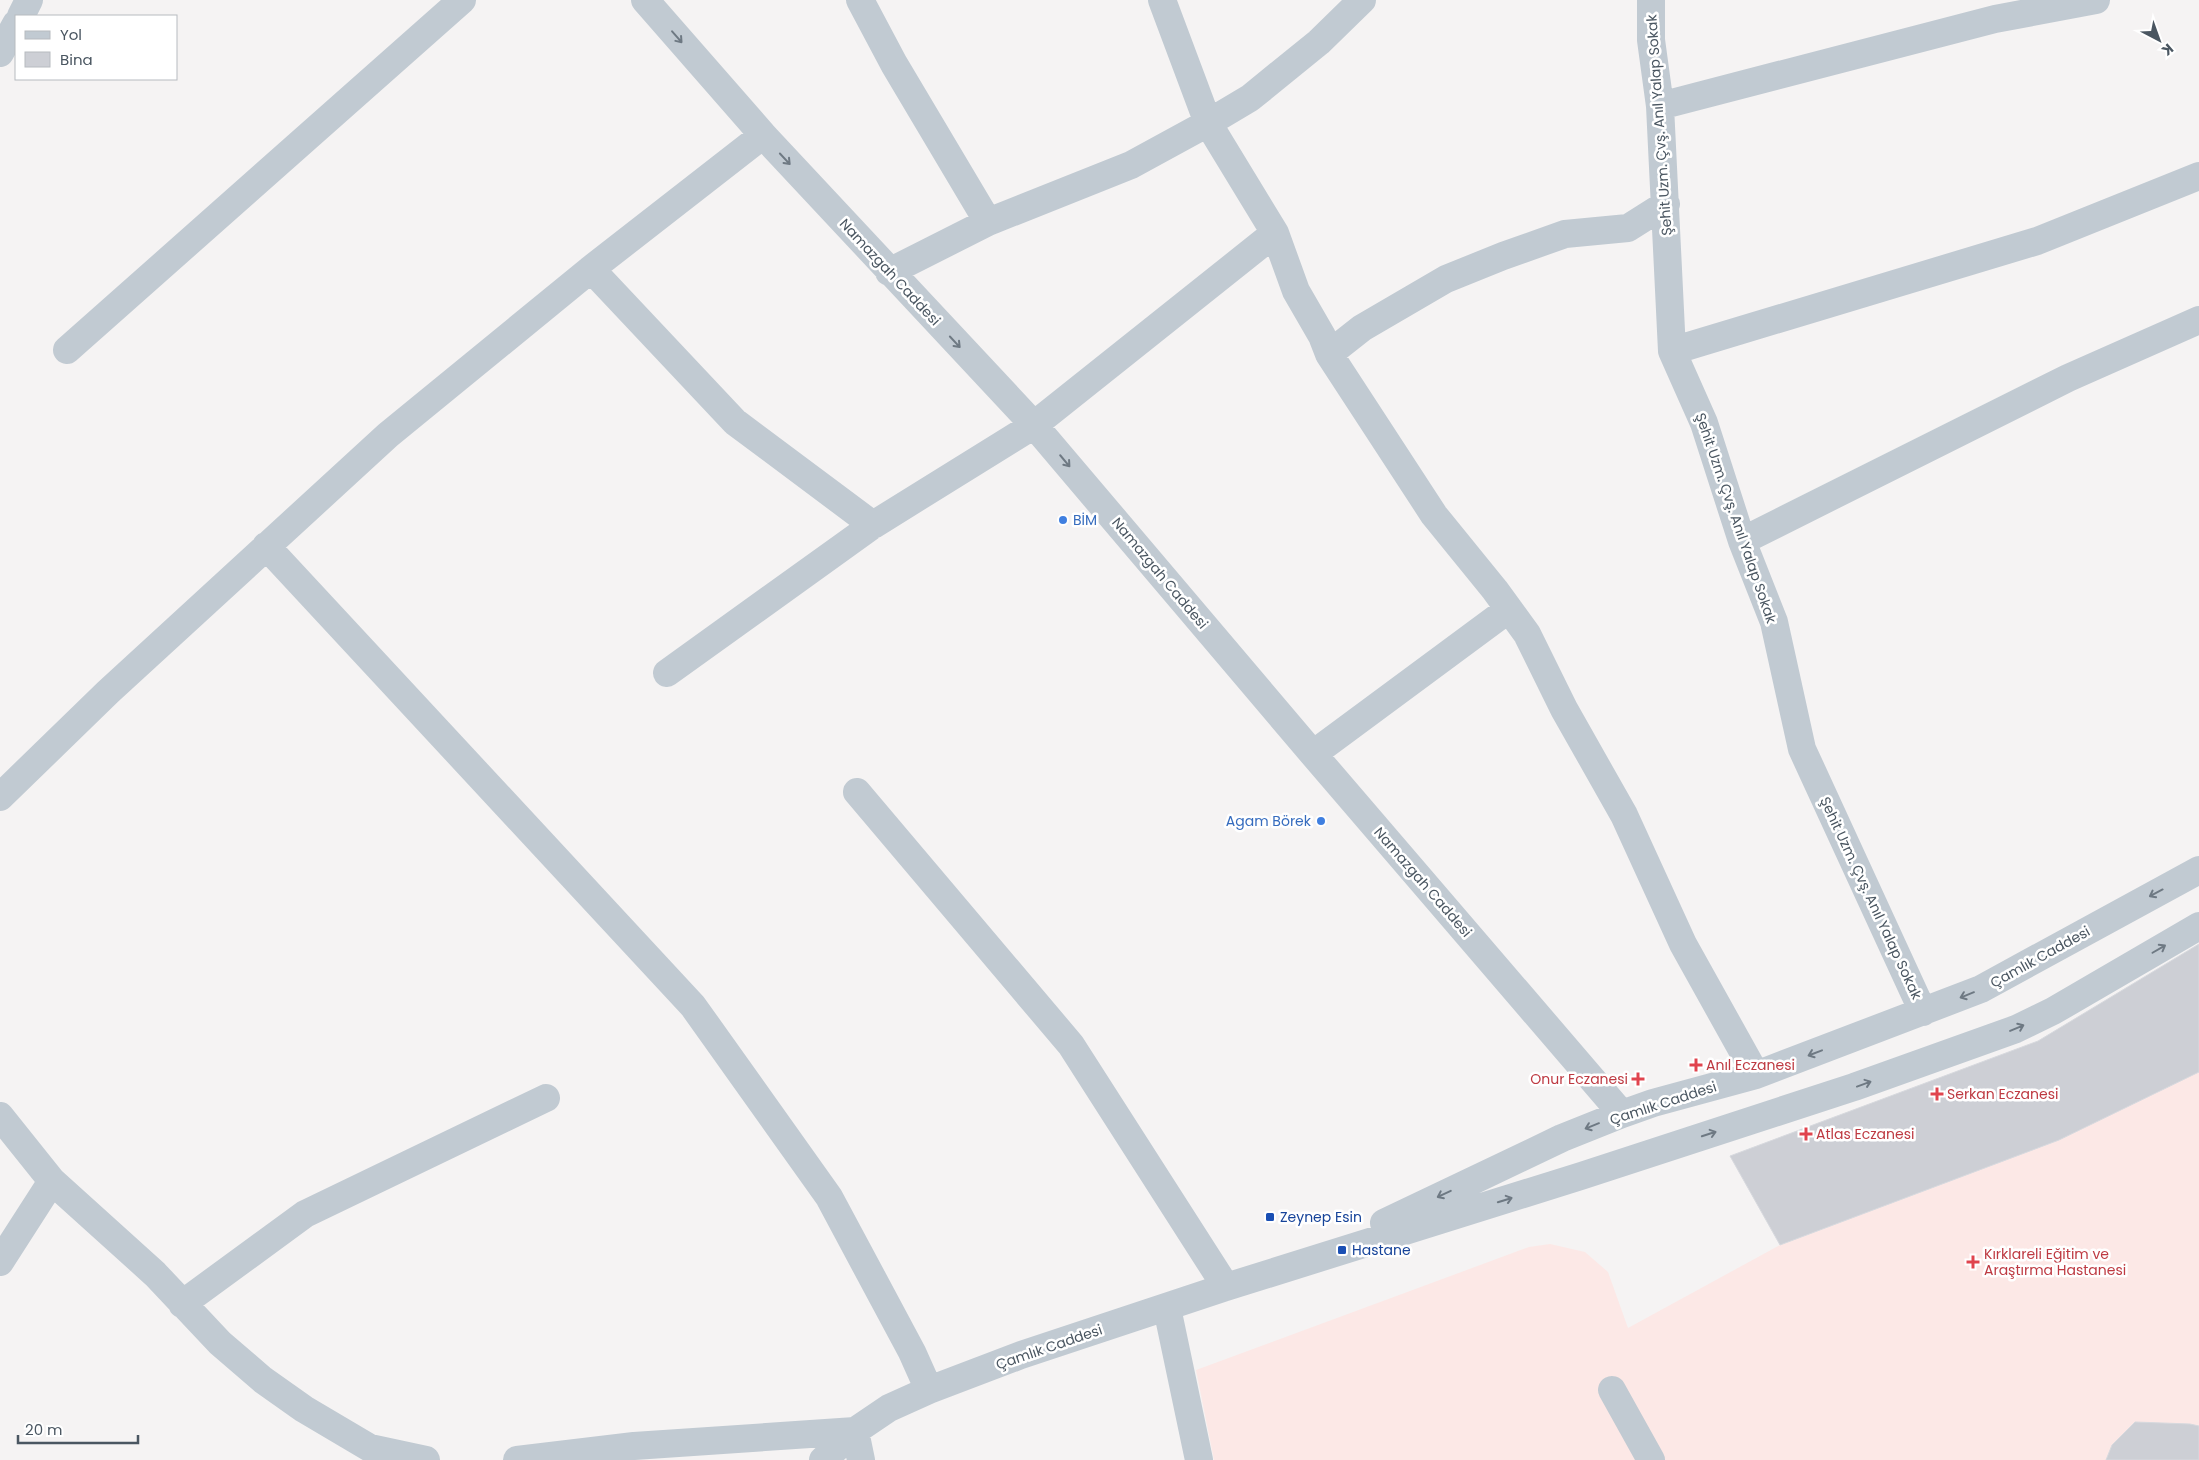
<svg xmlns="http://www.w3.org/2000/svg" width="2199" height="1460" font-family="Poppins,sans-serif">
<rect width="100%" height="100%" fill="#f5f3f3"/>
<!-- medical -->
<path fill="#fce8e6" d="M2199 1067V1460H1214L1196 1370 1529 1247 1550 1244 1585 1252 1608 1272 1628 1328 1780 1245 2059 1140Z"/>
<!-- building -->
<path fill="#cdcfd5" stroke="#d7d9de" d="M2199 944V1072L2059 1140 1780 1245 1730 1156 2038 1041Z
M2135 1422 2190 1424 2199 1426V1460H2106L2112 1445Z"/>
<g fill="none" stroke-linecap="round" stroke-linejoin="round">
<!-- minor -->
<path stroke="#c1cad2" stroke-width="28" d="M645 0 763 135 1034 425 1313 754 1622 1114
M860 0 894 64 988 222
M1162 0 1208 123 1275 233 1296 291 1322 336 1329 354 1434 515 1495 590 1527 634 1564 709 1624 815 1683 944 1756 1075
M1651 0V40L1660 106 1672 351 1704 423 1742 541 1774 622 1802 749 1923 1012
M21 16 29 0
M0 53 16 24
M1660 106 1995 19 2096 0
M591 269 735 422 873 525
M889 272 988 222 1131 165 1208 123 1250 98 1319 42 1362 0
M67 350 462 0
M1672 351 2037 241 2199 176
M1329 354 1362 328 1446 279 1503 256 1565 234 1628 228 1666 204
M1742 541 2068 378 2199 320
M266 546 693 1006 829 1197 912 1352 929 1390
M667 673 873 525 1034 425 1275 233
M1313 754 1509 609
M857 792 1071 1045 1226 1287
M0 797 108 692 388 435 591 269 763 135
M0 1116 52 1181 155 1274 220 1343 263 1380 304 1409 370 1448 426 1460
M1384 1223 1562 1138 1622 1114 1653 1103 1756 1075 1981 989 2199 870
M0 1262 52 1181
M182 1304 305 1214 546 1098
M1167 1308 1199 1460
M1612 1390 1651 1460
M855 1431 861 1460
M517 1460 634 1446 855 1431
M823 1460 855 1431 889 1408 929 1390 1021 1355 1226 1287 1581 1176 1854 1087 2016 1029 2053 1011 2199 926"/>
</g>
<!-- one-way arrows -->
<defs><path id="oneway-shaft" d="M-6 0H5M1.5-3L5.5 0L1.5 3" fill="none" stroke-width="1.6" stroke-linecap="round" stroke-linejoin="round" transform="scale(1.25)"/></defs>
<g stroke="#6e7983">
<use href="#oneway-shaft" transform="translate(677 37) rotate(49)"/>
<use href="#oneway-shaft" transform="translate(785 159) rotate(47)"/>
<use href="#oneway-shaft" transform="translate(955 342) rotate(47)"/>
<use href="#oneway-shaft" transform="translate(1065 461) rotate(50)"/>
<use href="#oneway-shaft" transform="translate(2156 893) rotate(152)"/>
<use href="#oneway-shaft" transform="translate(2159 949) rotate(-30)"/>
<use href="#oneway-shaft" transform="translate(1967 995) rotate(158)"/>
<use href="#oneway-shaft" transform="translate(2017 1028) rotate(-23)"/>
<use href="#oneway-shaft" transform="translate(1815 1053) rotate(159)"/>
<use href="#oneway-shaft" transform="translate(1864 1084) rotate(-20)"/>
<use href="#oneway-shaft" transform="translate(1592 1126) rotate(158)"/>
<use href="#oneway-shaft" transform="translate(1709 1134) rotate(-18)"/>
<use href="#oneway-shaft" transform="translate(1444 1194) rotate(155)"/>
<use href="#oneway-shaft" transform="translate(1505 1200) rotate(-17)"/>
</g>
<!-- markers -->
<g fill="#3f7fe0" stroke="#fff" stroke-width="2">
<circle cx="1063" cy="520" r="5"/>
<circle cx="1321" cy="821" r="5"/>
</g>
<g fill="#e0444e" stroke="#fff" stroke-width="2">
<path d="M1693.5 1057.5h5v5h5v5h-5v5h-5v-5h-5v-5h5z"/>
<path d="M1635.5 1071.5h5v5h5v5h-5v5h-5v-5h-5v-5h5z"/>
<path d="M1934.5 1086.5h5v5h5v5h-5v5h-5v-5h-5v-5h5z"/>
<path d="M1803.5 1126.5h5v5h5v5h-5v5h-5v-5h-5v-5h5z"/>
<path d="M1970.5 1254.5h5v5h5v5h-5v5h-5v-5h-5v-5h5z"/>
</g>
<g fill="#1a4fb4" stroke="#fff" stroke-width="2">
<rect x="1265" y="1212" width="10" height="10" rx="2.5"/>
<rect x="1337" y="1245" width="10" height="10" rx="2.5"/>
</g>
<g text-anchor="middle" stroke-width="5" stroke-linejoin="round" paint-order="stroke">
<!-- street labels -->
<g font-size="14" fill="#4a5661" stroke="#fff">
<text transform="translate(1659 125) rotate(-94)" y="5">Şehit Uzm. Çvş. Anıl Yalap Sokak</text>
<text transform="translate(890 272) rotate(47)" y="5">Namazgah Caddesi</text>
<text transform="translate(1736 518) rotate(71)" y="5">Şehit Uzm. Çvş. Anıl Yalap Sokak</text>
<text transform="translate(1160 573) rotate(50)" y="5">Namazgah Caddesi</text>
<text transform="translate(1423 882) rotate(49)" y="5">Namazgah Caddesi</text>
<text transform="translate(1871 898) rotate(65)" y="5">Şehit Uzm. Çvş. Anıl Yalap Sokak</text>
<text transform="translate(2040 957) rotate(-29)" y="5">Çamlık Caddesi</text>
<text transform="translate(1663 1103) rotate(-18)" y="5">Çamlık Caddesi</text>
<text transform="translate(1049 1347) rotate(-19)" y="5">Çamlık Caddesi</text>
</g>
<!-- shop labels -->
<g font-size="14" fill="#366cbe" stroke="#fff" text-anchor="start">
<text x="1073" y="525">BİM</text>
<text x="1311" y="826" text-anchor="end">Agam Börek</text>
</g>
<!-- health labels -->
<g font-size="14" fill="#be3a42" stroke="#fff" text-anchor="start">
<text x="1706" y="1070">Anıl Eczanesi</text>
<text x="1628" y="1084" text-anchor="end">Onur Eczanesi</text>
<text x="1947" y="1099">Serkan Eczanesi</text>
<text x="1816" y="1139">Atlas Eczanesi</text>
<text x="1984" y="1259">Kırklareli Eğitim ve<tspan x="1984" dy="16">Araştırma Hastanesi</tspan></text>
</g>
<!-- transit labels -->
<g font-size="14" fill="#164399" stroke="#fff" text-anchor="start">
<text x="1280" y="1222">Zeynep Esin</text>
<text x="1352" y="1255">Hastane</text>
</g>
</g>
<!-- legend -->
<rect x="15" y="15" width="162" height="65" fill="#ffffff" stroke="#b7bbc0"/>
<rect x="25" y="31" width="25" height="8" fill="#c1cad2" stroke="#b7bbc0"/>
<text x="60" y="40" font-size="15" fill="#4a5661">Yol</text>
<rect x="25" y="52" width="25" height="15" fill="#cdcfd5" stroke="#b7bbc0"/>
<text x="60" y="65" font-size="15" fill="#4a5661">Bina</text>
<!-- north arrow -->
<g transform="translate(2159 40) rotate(139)" stroke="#ffffff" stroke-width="4" paint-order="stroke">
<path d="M0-4L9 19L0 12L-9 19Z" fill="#4a5661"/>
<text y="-8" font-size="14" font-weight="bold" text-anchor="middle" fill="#4a5661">K</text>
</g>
<!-- scale -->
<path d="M18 1435v8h120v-8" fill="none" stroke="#4a5661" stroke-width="2.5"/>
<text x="25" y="1435" font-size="15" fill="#4a5661" stroke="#ffffff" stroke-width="4" paint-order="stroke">20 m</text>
</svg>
